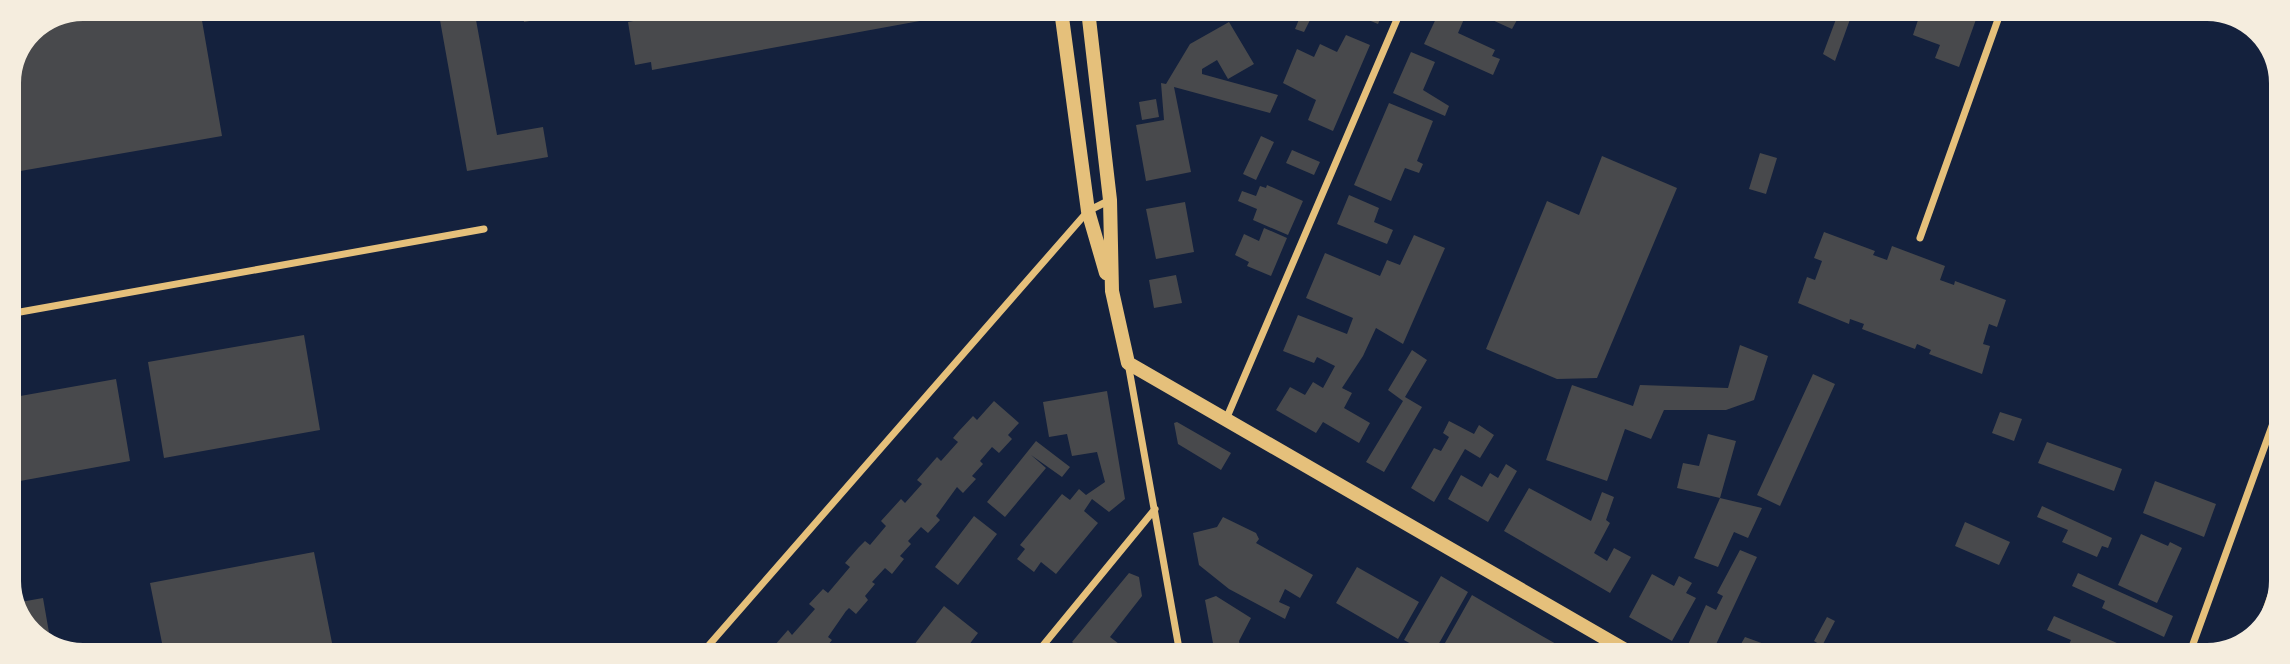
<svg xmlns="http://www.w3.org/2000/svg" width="2290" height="664" font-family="Poppins,sans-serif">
<rect width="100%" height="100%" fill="#14213d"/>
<!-- building -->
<path fill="#48494c" d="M83 9H200L222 136 9 173V83L31 30Z
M438 9H474L497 135 543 127 548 157 467 171Z
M522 9H586V11L524 22Z
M642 9 968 10 969 12 652 70 651 62 635 65 628 22 644 19Z
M1303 10H1315L1304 32 1295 29Z
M1356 10H1384L1378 24 1354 14Z
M1440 10 1467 12 1458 33 1495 50 1492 56 1500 59 1493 75 1424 44Z
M1481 10 1512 11 1509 16 1517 20 1512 29 1479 14Z
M1750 11H1768L1764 20 1749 14Z
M1839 11H1853L1835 61 1823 54Z
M1913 11H1979L1959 67 1935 58 1940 45 1913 35 1920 14Z
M1229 22 1254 64 1228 79 1217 60 1202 69V74L1278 95 1270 113 1174 87 1191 172 1146 181 1136 125 1164 120 1161 83 1166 84 1190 44Z
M1346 35 1370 45 1333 131 1308 120 1316 100 1283 83 1297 49 1314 57 1320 44 1337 52Z
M1411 52 1435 62 1423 90 1449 106 1445 116 1393 93Z
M1156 99 1159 117 1142 120 1139 102Z
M1389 103 1433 121 1417 161 1423 164 1419 173 1405 168 1391 201 1354 185Z
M1261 136 1274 142 1256 180 1243 174Z
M1292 150 1320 162 1314 175 1286 163Z
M1760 153 1777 158 1766 194 1749 189Z
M1602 156 1677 188 1597 378 1557 379 1486 349 1547 201 1579 215Z
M1267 185 1303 201 1288 235 1253 220 1257 209 1238 201 1242 191 1256 196 1260 186 1266 188Z
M1349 195 1379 208 1374 222 1393 230 1387 244 1337 224Z
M1185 202 1194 252 1156 259 1146 209Z
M1264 228 1287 238 1271 276 1247 266 1249 262 1235 255 1244 234 1259 241Z
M1824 232 1875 251 1873 255 1887 260 1892 246 1945 266 1940 280 1954 285 1955 281 2006 300 1997 327 1989 324 1983 344 1990 346 1982 374 1929 354 1931 350 1917 344 1915 349 1862 329 1864 324 1850 319 1849 324 1798 303 1807 277 1815 280 1822 261 1814 258Z
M1414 235 1445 248 1403 344 1376 328 1363 356 1342 388 1352 393 1344 408 1370 423 1359 443 1323 422 1316 433 1276 410 1290 387 1305 395 1313 382 1323 388 1335 366 1317 357 1314 363 1283 351 1298 315 1347 334 1353 318 1306 298 1325 253 1380 276 1387 260 1400 265Z
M1176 275 1182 303 1154 308 1149 280Z
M304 335 320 430 164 458 148 362Z
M1740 345 1768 356 1754 400 1726 410H1664L1651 439 1625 429 1607 481 1546 460 1572 385 1633 406 1640 385 1728 388Z
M1412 350 1427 360 1405 397 1422 407 1384 472 1366 462 1403 401 1388 390Z
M1813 374 1835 384 1780 506 1757 495Z
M116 379 130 461 9 483V398Z
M1107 391 1125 499 1109 512 1092 499 1084 511 1098 523 1056 574 1041 562 1034 572 1017 559 1025 549 1020 545 1062 494 1070 500 1079 489 1086 495 1105 482 1097 452 1072 456 1067 434 1049 437 1043 402Z
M994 401 1019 423 1008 435 1012 439 999 453 992 447 980 461 983 464 972 476 976 479 963 493 957 487 936 516 940 520 928 533 921 527 908 541 911 544 900 556 904 559 892 574 885 568 872 582 875 584 865 596 868 600 856 614 849 608 846 611 828 637 832 640 821 654 813 648 808 654 777 653 779 651 774 646 788 630 792 635 815 609 809 604 823 589 828 593 850 567 845 563 859 547 865 541 870 545 886 526 881 521 901 499 905 503 922 484 917 480 937 457 941 461 958 442 953 438 959 431 973 416 977 420Z
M2000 412 2022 419 2014 441 1992 433Z
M1449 421 1474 434 1479 425 1494 435 1480 458 1465 449 1434 502 1411 488 1434 448 1441 451 1449 437 1443 433Z
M1177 422 1231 453 1221 470 1178 444 1174 423Z
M1708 434 1736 441 1720 498 1677 488 1683 463 1699 466Z
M1036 441 1070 467 1062 477 1031 455 1046 468 1005 517 987 502Z
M2047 442 2122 469 2114 491 2038 463Z
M1506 464 1517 471 1488 522 1448 499 1461 475 1482 487 1490 473 1498 478Z
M2155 481 2216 504 2204 537 2143 513Z
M1529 488 1591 521 1602 492 1614 497 1606 520 1610 523 1594 553 1607 561 1614 548 1631 557 1610 593 1504 531Z
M1720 498 1762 508 1748 538 1734 532 1718 567 1694 558Z
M2042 506 2112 538 2108 548 2102 546 2097 557 2062 542 2068 530 2037 517Z
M974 516 997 534 958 585 935 567Z
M1223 517 1256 533 1259 539 1256 543 1313 575 1300 598 1285 589 1279 602 1290 607 1285 619 1229 589 1199 565 1193 533 1217 527Z
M1965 522 2010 542 1999 565 1955 546Z
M2141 534 2168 546 2170 542 2182 548 2157 603 2118 585Z
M1740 550 1757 557 1711 655H1695L1686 649 1706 605 1716 610 1723 596 1717 593Z
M314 552 334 653H164L150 583Z
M1357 567 1419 602 1398 639 1336 603Z
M1129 573 1139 577 1142 596 1110 637 1123 647 1117 654 1098 651 1087 654 1072 642Z
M2078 573 2173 616 2164 637 2102 608 2105 601 2072 586Z
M1652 574 1674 586 1679 576 1692 583 1686 593 1696 598 1672 641 1629 617Z
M1441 576 1468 592 1433 654H1429L1404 640Z
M1472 595 1542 636 1574 654H1449L1441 650Z
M1216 596 1251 618 1239 641 1241 654H1215L1205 600Z
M43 598 51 644 24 626 15 603Z
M944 606 978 633 962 654H907Z
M2054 616 2145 655H2105L2085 646 2081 655H2064L2071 640 2047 630Z
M1827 617 1835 621 1822 646 1814 641Z
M1745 637 1792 654V655H1723L1728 646 1737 651Z"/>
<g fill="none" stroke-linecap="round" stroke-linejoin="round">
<!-- path -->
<path stroke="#e5c07b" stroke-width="4.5" d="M2256 634 2279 569"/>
<!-- minor -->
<path stroke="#e5c07b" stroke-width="7" d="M1920 238 2001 11
M9 314 484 229
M1128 363 1180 654
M1227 417 1401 10
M702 653 1088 211 1110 200
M1036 654 1155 509
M2189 655 2280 404"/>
<!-- secondary -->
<path stroke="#e5c07b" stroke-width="14" d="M1061 10 1088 211 1106 273
M1088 10 1110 200 1112 291 1128 363 1634 655"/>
</g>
<!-- crop -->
<path d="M0 0H2290V664H0ZM83 21H2207A62 62 0 0 1 2269 83V581A62 62 0 0 1 2207 643H83A62 62 0 0 1 21 581V83A62 62 0 0 1 83 21Z" fill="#f5edde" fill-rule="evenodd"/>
</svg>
